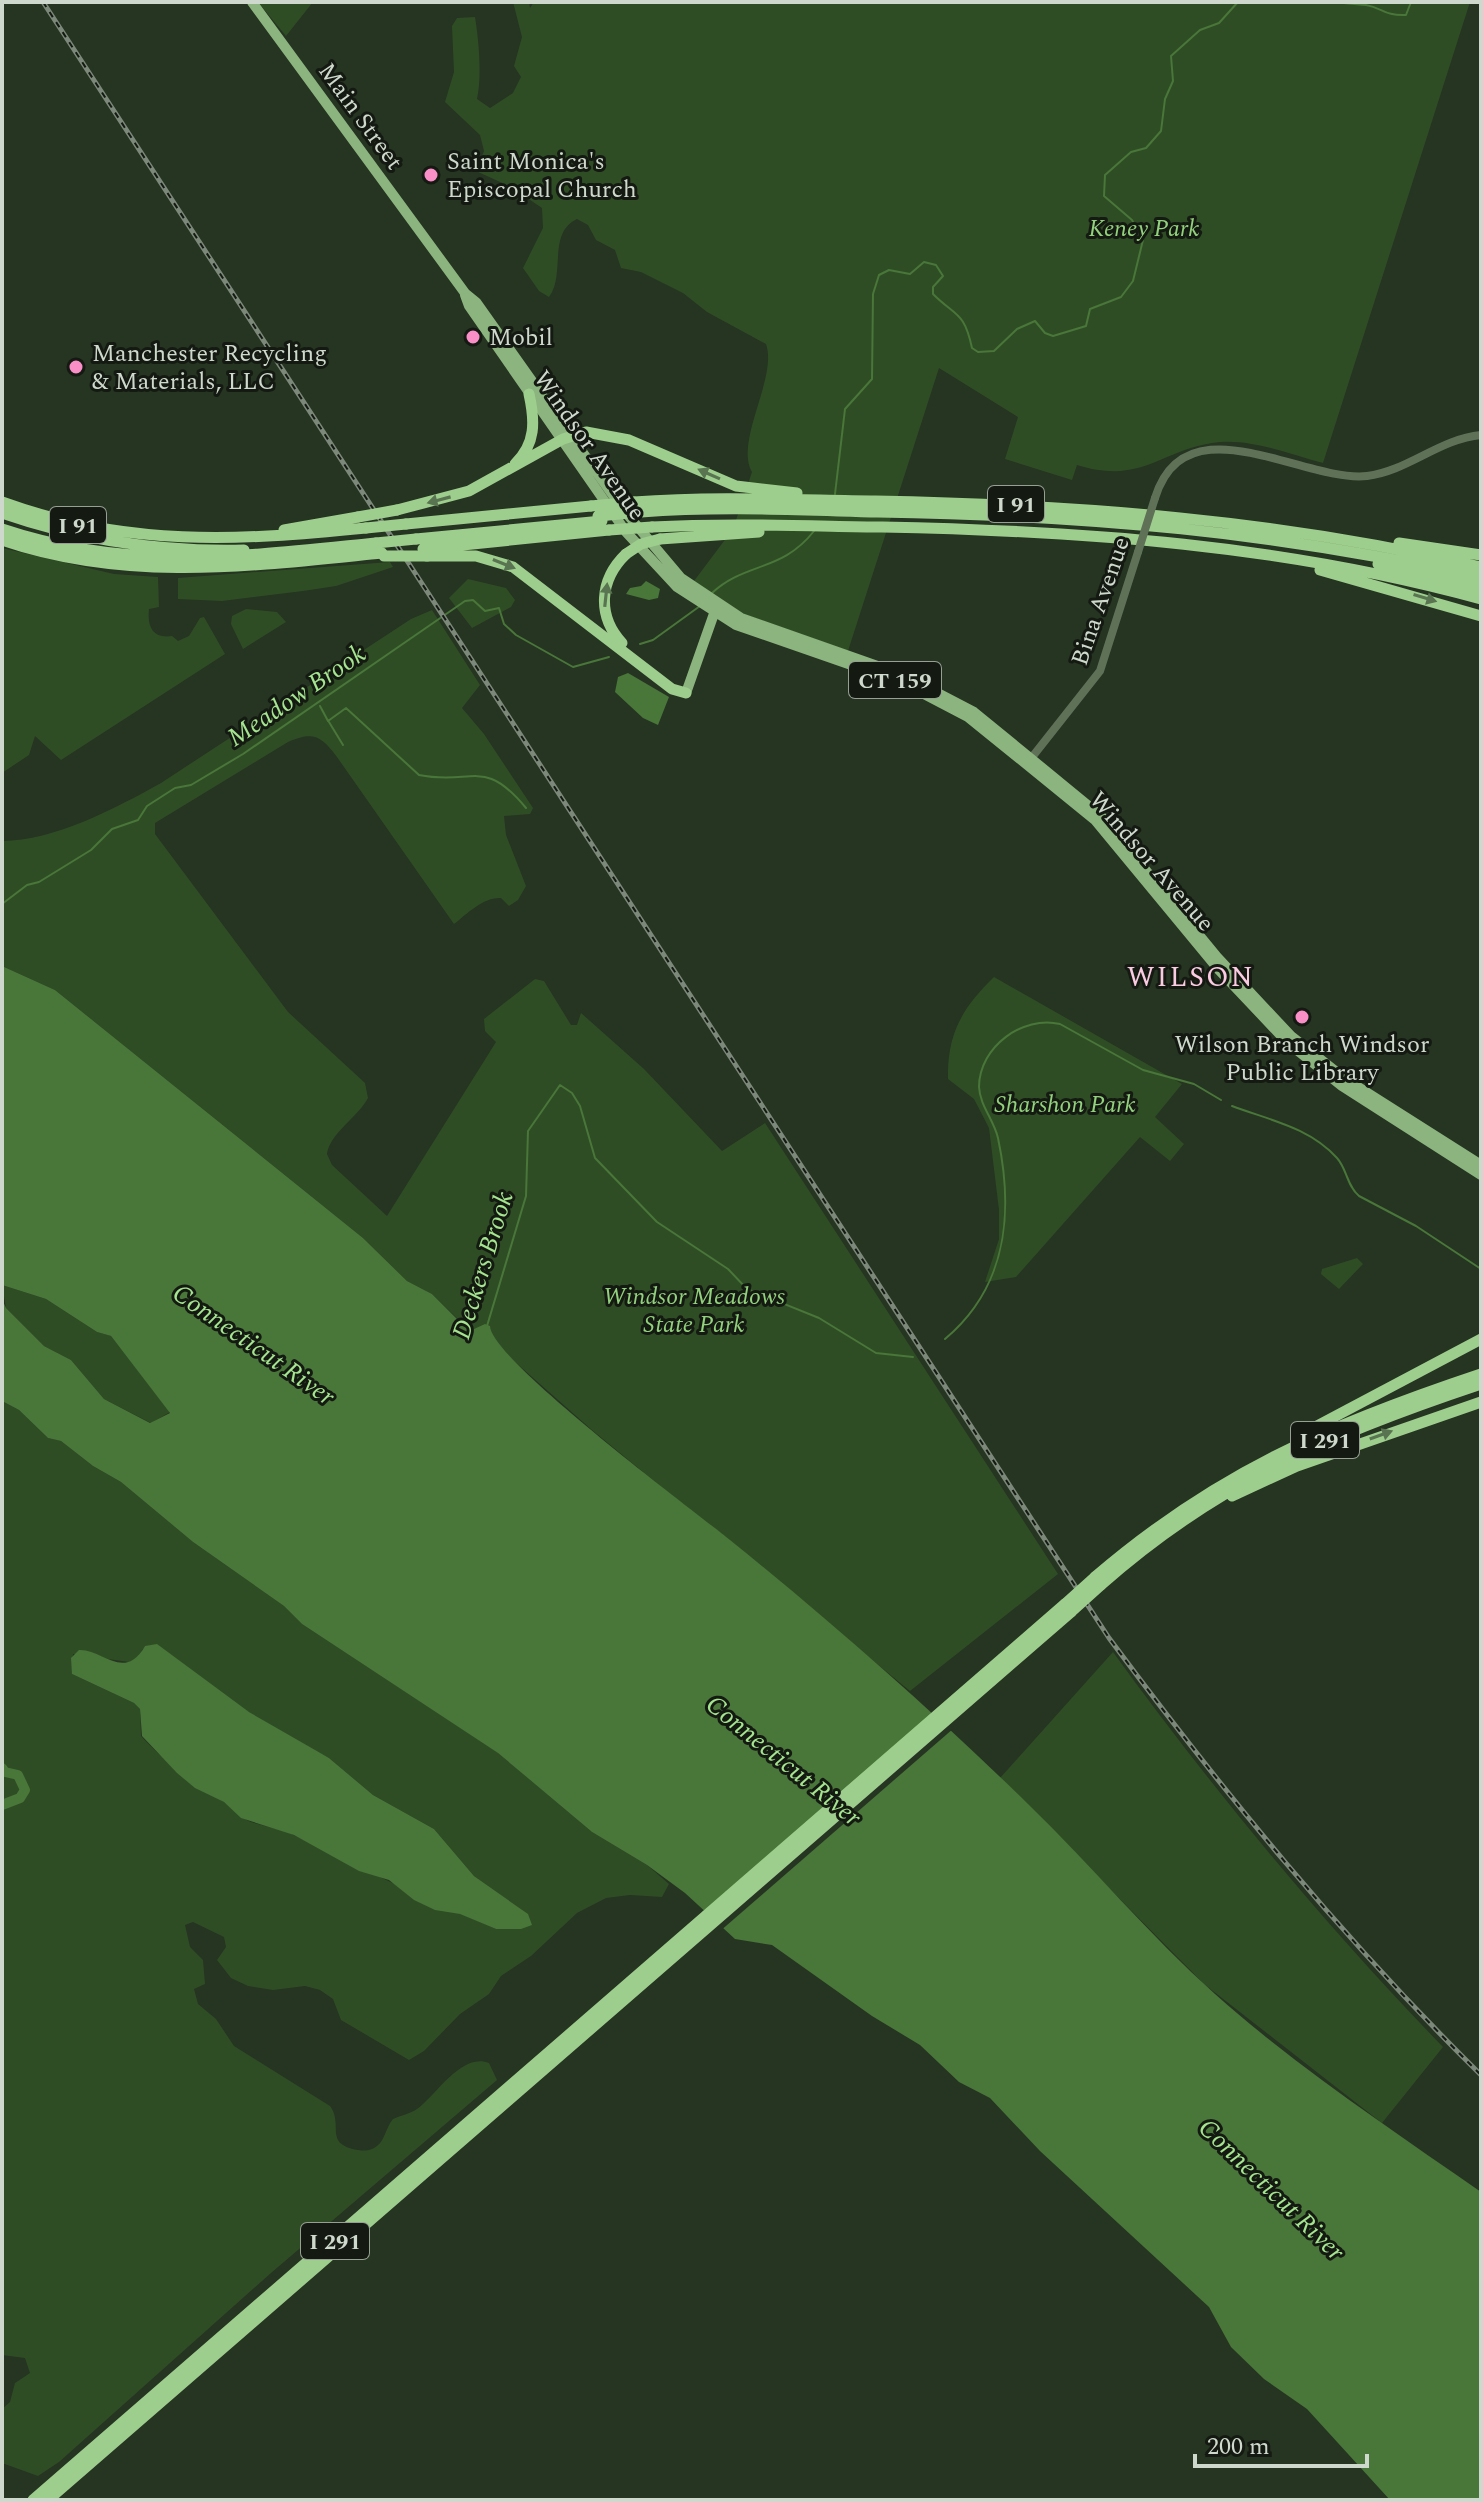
<svg xmlns="http://www.w3.org/2000/svg" width="1483" height="2502" font-family="Spectral,serif">
<rect width="100%" height="100%" fill="#263422"/>
<!-- green -->
<path fill="#2f4d24" fill-rule="evenodd" d="M258 2H313L286 36Z
M513 2H529L530 8 534 2H1470L1323 463C1291 455 1254 439 1220 442 1163 447 1144 486 1077 465L1072 480 1005 459 1018 417 939 368 848 651 733 610 694 581 733 529 752 472C734 442 778 377 766 344L707 312 683 293 641 272 621 268 615 250 596 240 588 225 577 219C547 233 566 275 549 297L539 291 523 268 543 228 542 208 511 187 476 171 484 151 480 135 445 102 454 72 452 26 457 18 475 17C479 42 482 76 477 99L490 108 513 93 521 77 514 66 522 37Z
M2 548 114 574 158 577 159 607 149 609C147 627 153 639 172 636L178 641 189 636 200 618 204 617 225 654 61 760 35 736 29 755 2 773Z
M390 562 393 567 336 586 303 591 222 601 178 599V578Z
M468 579 506 588 515 600 511 607 472 628 449 598Z
M246 609 277 612 286 622 243 649 231 624 232 616Z
M432 610 480 685 462 708 484 734 533 808 530 814 504 816 506 835 526 886 518 900 509 906 501 898C483 897 467 914 454 924L337 757C321 736 314 731 288 742L155 823V834L288 1012 365 1083 368 1098C358 1117 330 1133 327 1154L332 1165 387 1216 496 1042 485 1031 484 1019 535 979 544 981 571 1025H577L581 1013 644 1069 722 1151 765 1123 1058 1574 910 1691 592 1430 506 1354 490 1334V1326L474 1329 464 1325 432 1294 407 1281 363 1238 55 990 2 966V841C54 841 116 808 161 783L411 619Z
M994 977 1182 1084 1155 1117 1184 1144 1170 1161 1140 1137 1016 1277 985 1282 999 1239V1210L989 1128 974 1099 948 1079C947 1034 962 1008 994 977Z
M1357 1258 1363 1264 1339 1289 1321 1274 1322 1269Z
M2 1285 46 1299 97 1332 111 1336 170 1412 151 1423 104 1399 71 1360 44 1346 6 1308Z
M2 1401 19 1410 48 1438 61 1441 93 1466 121 1482 193 1542 284 1606 302 1624 497 1752 592 1832 647 1865 669 1884 662 1897 630 1895 606 1898 577 1913 531 1956 501 1976 489 1994 460 2014 424 2051 409 2060 341 2020 333 1999 320 1990 305 1986 273 1990 248 1986 231 1978 217 1960 226 1947 224 1937 193 1922 185 1925 190 1947 203 1960 205 1984 194 1989 198 2004 216 2019 234 2046 330 2106C344 2125 323 2144 358 2150 366 2151 370 2151 377 2146 385 2140 386 2127 393 2119 401 2115 410 2114 417 2109 435 2097 461 2052 489 2063L497 2080 271 2273 59 2462 38 2476 2 2463V2409L10 2402 15 2383 30 2373 25 2358 2 2355ZM145 1646 288 1737 329 1758 373 1795 434 1829 474 1876 522 1910 504 1928 496 1929C427 1900 364 1870 298 1837 283 1829 267 1827 251 1822 242 1819 235 1810 227 1804 195 1782 169 1767 141 1736L140 1709 134 1703 72 1674 73 1654 129 1662 136 1659Z
M1113 1652C1214 1791 1323 1923 1443 2047L1382 2123 1204 1984 1000 1778Z"/>
<!-- water -->
<path fill="#497639" d="M646 581 660 589 658 598 649 600 626 594 630 588 641 586Z
M628 673 669 697 658 725 643 718 615 692 618 677Z
M2 966 55 990 363 1238 407 1281 432 1294 463 1325 474 1329 485 1324 490 1326C491 1360 693 1510 730 1540 834 1624 933 1711 1028 1804 1092 1866 1149 1935 1215 1994 1297 2067 1391 2129 1481 2192V2500H1390L1307 2409 1264 2379 1231 2347 1209 2307 1040 2151 990 2098 959 2082 920 2045 872 2016 772 1945 735 1939 685 1893 647 1865 592 1832 498 1753 302 1624 284 1606 193 1542 121 1482 93 1466 61 1441 48 1438 19 1410 2 1401V1299L6 1308 44 1346 71 1360 104 1399 150 1423 170 1413 111 1336 97 1332 46 1299 2 1285Z
M157 1644 249 1712 329 1758 373 1795 434 1829 474 1876 528 1914 532 1925 521 1929H496L460 1914 435 1910 414 1900 389 1880 359 1871 294 1835 241 1818 224 1802 195 1788 177 1773 142 1736 140 1709 134 1703 72 1674 71 1658 79 1650C103 1649 124 1682 145 1646Z"/>
<!-- pier -->
<path fill="#263422" d="M936 1711 954 1728 719 1932 709 1922Z"/>
<g fill="none" stroke-linecap="round" stroke-linejoin="round">
<!-- stream -->
<path stroke="#497639" stroke-width="2" d="M1338 2C1348 4 1356 4 1366 5 1383 8 1384 16 1406 15L1411 2
M835 494 845 409 872 379 873 294 879 275 889 270 910 274 924 262 936 265 943 276 933 287V294C956 317 964 311 972 348L978 352 994 351 1017 329 1035 321 1045 333 1053 336 1086 326 1090 309 1121 297 1133 281 1143 240 1132 220 1104 196 1105 175 1131 152 1146 148 1161 131 1165 99 1173 81 1171 56 1200 30 1219 23 1238 2
M712 593C745 562 782 572 814 531
M640 644 653 640 700 606
M320 706 328 721 346 708 419 775C473 786 483 756 526 808
M329 722 343 745
M2 904 27 885 39 882 91 850 112 829 138 820 147 806 175 788 191 785 243 754 465 601 473 600 485 611 499 608 504 624 516 635 573 667 609 657
M1232 1106C1269 1120 1309 1127 1337 1158 1347 1169 1347 1186 1359 1196L1416 1226 1481 1269
M487 1326 526 1196 528 1131 560 1085 572 1093 580 1106 595 1158 657 1222 728 1269 747 1289 819 1318 876 1353 913 1357
M945 1339C1007 1287 1014 1214 998 1138 994 1120 980 1106 979 1087 979 1047 1023 1015 1060 1024L1143 1070 1194 1084 1221 1100"/>
<!-- river -->
<path stroke="#497639" stroke-width="10" d="M2 1768 5 1772 18 1775 25 1790 20 1798 2 1805"/>
<!-- tertiary -->
<path stroke="#5f7258" stroke-width="8" d="M1155 498C1186 399 1303 483 1367 476 1408 471 1439 439 1481 435
M1029 761 1100 671 1138 552"/>
<!-- primary -->
<path stroke="#8cb47f" stroke-width="10" d="M252 2 465 293 476 302 622 508 681 578 741 618 903 675 974 712 1101 816 1217 957 1291 1036 1344 1078 1481 1165
M465 295 469 306 626 532 677 587 736 625 903 683 968 717 1095 820 1219 970 1287 1042 1342 1086 1481 1175
M686 693 716 608"/>
<!-- motorway -->
<path stroke="#9ece8d" stroke-width="11" d="M515 464C536 444 535 421 529 394
M2 502C126 547 238 541 366 528
M634 502C714 496 795 500 875 501 1080 505 1281 520 1481 567
M397 510 469 491 563 439 586 432 629 440 736 486 797 493
M641 512C720 506 799 510 878 512 1082 515 1281 532 1481 578
M2 513C80 540 162 552 244 550
M406 524 591 506
M652 527C728 523 805 526 882 527 1085 531 1284 545 1481 599
M2 529C130 572 245 556 376 543
M284 530 358 517
M416 539 602 521
M660 539 759 532
M2 540C128 583 253 566 382 553
M1399 543 1481 555
M423 549 609 530
M427 556H476L513 567 672 689 686 693
M1378 564 1481 588
M1320 570 1481 616
M622 643C597 616 599 580 626 554
M1315 1427 1481 1339
M1232 1496 1297 1466 1481 1402
M1095 1577C1217 1472 1331 1424 1481 1374
M1101 1585C1218 1481 1334 1433 1481 1384
M33 2500 1065 1604
M48 2500 1071 1612"/>
<defs>
<path id="rail" d="M43 2 1109 1638C1224 1793 1344 1940 1481 2075"/>
</defs>
<!-- rail casing -->
<use href="#rail" stroke="#7c8879" stroke-width="5"/>
<!-- rail -->
<use href="#rail" stroke="#141a12" stroke-width="2" stroke-dasharray="6" stroke-linecap="butt"/>
<!-- tertiary-bridge -->
<path stroke="#5f7258" stroke-width="8" d="M1138 552 1155 498"/>
<!-- motorway-bridge -->
<path stroke="#9ece8d" stroke-width="11" d="M591 506 634 502
M598 516 641 512
M358 517 397 510
M366 528 406 524
M609 530 652 527
M376 543 416 539
M626 554 641 544 660 539
M384 556H427
M1065 1604 1095 1577
M1071 1612 1101 1585"/>
</g>
<!-- one-way arrows -->
<defs><path id="oneway-solid" d="M-6-.8H1V-3.2L6.5 0L1 3.2V.8H-6Z" transform="scale(2)"/></defs>
<g fill="#597450">
<use href="#oneway-solid" transform="translate(709 474) rotate(-156)"/>
<use href="#oneway-solid" transform="translate(439 500) rotate(165)"/>
<use href="#oneway-solid" transform="translate(504 564) rotate(22)"/>
<use href="#oneway-solid" transform="translate(606 595) rotate(-84)"/>
<use href="#oneway-solid" transform="translate(1425 598) rotate(17)"/>
<use href="#oneway-solid" transform="translate(1381 1435) rotate(-20)"/>
</g>
<!-- markers -->
<g fill="#fa8fc8" stroke="#141a12" stroke-width="3">
<circle cx="431" cy="175" r="8"/>
<circle cx="473" cy="337" r="8"/>
<circle cx="76" cy="367" r="8"/>
<circle cx="1302" cy="1017" r="8"/>
</g>
<g text-anchor="middle" stroke-width="6" stroke-linejoin="round" paint-order="stroke">
<!-- shield labels -->
<g fill="#141a12" stroke="#979f94" stroke-width="2">
<rect x="988" y="486" width="56" height="36" rx="6"/>
<rect x="50" y="507" width="56" height="36" rx="6"/>
<rect x="849" y="662" width="92" height="36" rx="6"/>
<rect x="1291" y="1422" width="68" height="36" rx="6"/>
<rect x="301" y="2223" width="68" height="36" rx="6"/>
</g>
<g font-size="22" font-weight="bold" fill="#cfd8cc">
<text x="1016" y="512">I 91</text>
<text x="78" y="533">I 91</text>
<text x="895" y="688">CT 159</text>
<text x="1325" y="1448">I 291</text>
<text x="335" y="2249">I 291</text>
</g>
<!-- street labels -->
<g font-size="24" fill="#cfd8cc" stroke="#141a12">
<text transform="translate(361 116) rotate(54)" y="8">Main Street</text>
<text transform="translate(590 445) rotate(55)" y="8">Windsor Avenue</text>
<text transform="translate(1100 601) rotate(-71)" y="8">Bina Avenue</text>
<text transform="translate(1152 861) rotate(49)" y="8">Windsor Avenue</text>
</g>
<!-- poi labels -->
<g font-size="24" fill="#cfd8cc" stroke="#141a12" text-anchor="start">
<text x="447" y="169">Saint Monica's<tspan x="447" dy="28">Episcopal Church</tspan></text>
<text x="489" y="345">Mobil</text>
<text x="92" y="361">Manchester Recycling<tspan x="92" dy="28">&amp; Materials, LLC</tspan></text>
<text x="1302" y="1052" text-anchor="middle">Wilson Branch Windsor<tspan x="1302" dy="28">Public Library</tspan></text>
</g>
<!-- park labels -->
<g font-size="24" font-style="italic" fill="#93d27d" stroke="#141a12">
<text x="1144" y="236">Keney Park</text>
<text x="1065" y="1112">Sharshon Park</text>
<text x="694" y="1304">Windsor Meadows<tspan x="694" dy="28">State Park</tspan></text>
</g>
<!-- water labels -->
<g font-size="26" font-style="italic" fill="#a5e58f" stroke="#141a12">
<text transform="translate(296 695) rotate(-34)" y="9">Meadow Brook</text>
<text transform="translate(482 1265) rotate(-73)" y="9">Deckers Brook</text>
<text transform="translate(254 1344) rotate(35)" y="9">Connecticut River</text>
<text transform="translate(784 1760) rotate(39)" y="9">Connecticut River</text>
<text transform="translate(1272 2189) rotate(44)" y="9">Connecticut River</text>
</g>
<!-- quarter labels -->
<g font-size="28" letter-spacing="2" fill="#facbe1" stroke="#141a12">
<text x="1191" y="986">WILSON</text>
</g>
</g>
<!-- border -->
<rect width="1483" height="2502" fill="none" stroke="#cfd8cc" stroke-width="8"/>
<!-- scale -->
<path d="M1195 2454v12h172v-12" fill="none" stroke="#cfd8cc" stroke-width="4"/>
<text x="1207" y="2454" font-size="24" fill="#cfd8cc" stroke="#141a12" stroke-width="6" paint-order="stroke">200 m</text>
</svg>
